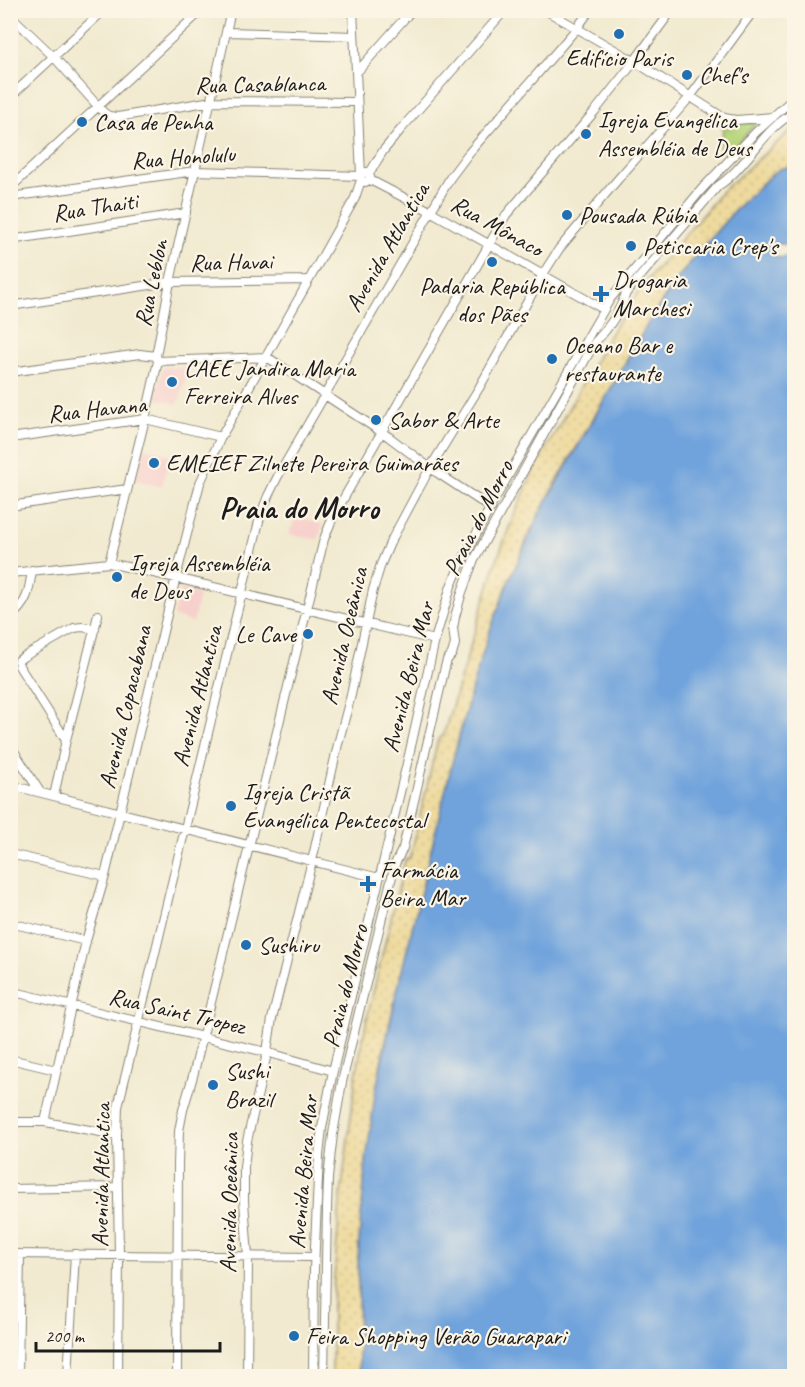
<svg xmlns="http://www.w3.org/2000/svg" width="805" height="1387" font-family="Caveat,sans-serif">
<defs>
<pattern id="grass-tufts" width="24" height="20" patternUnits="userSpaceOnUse" patternTransform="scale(1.5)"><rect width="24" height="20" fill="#b8d67d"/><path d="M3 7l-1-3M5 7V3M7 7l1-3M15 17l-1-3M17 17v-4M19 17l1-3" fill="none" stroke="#9eb76b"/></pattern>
<pattern id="sand-dots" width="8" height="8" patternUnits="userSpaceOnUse" patternTransform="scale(1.5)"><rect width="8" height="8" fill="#eeda9e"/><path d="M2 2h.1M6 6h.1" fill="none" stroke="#ccba88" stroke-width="1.8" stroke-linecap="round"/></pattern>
</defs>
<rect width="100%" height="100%" fill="#fcf5e5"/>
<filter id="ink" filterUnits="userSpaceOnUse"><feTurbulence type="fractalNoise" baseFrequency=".0167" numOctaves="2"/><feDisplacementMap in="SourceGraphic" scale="12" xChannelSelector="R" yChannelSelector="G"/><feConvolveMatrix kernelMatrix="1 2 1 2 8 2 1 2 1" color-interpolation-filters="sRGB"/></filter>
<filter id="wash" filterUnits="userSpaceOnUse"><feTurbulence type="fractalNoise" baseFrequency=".008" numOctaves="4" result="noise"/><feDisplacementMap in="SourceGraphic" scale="24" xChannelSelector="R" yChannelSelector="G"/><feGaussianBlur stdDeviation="1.35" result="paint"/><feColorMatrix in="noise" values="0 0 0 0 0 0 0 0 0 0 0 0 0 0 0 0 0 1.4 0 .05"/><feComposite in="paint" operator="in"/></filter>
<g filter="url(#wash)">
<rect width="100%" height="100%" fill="#f1ead0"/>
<!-- built -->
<path fill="#f7d0cc" d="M190 366 178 404 155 398 163 367Z
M143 448 170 455 162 487 135 480Z
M296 515 323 525 318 540 289 534Z
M181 589 199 595 193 623 173 616Z"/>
<!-- grass -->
<path fill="url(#grass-tufts)" stroke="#6a794c" stroke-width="1.5" d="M720 121 734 124 757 122 726 157 720 148 723 130Z"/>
<!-- sand -->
<path fill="url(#sand-dots)" stroke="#857b5d" stroke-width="1.5" d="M794 128V167H788L771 175 737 208 692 260 664 298 639 339 551 491 528 536 499 606 483 653 464 718 396 995 381 1061 366 1161 360 1228 358 1261 359 1376H332V1304L340 1203 356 1075 367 1018 405 860 410 858 438 739 443 736 495 565 512 520 533 472 615 326 645 283 723 190Z"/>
<!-- water -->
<path fill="#6fa3dc" stroke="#46607c" stroke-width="1.5" d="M788 167H794V246L784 244H776L773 254 779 258 788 256 794 263V1376H359L358 1261 360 1228 366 1161 375 1094 396 995 453 759 475 677 490 630 508 583 540 513 651 318 677 279 707 242 737 208 771 175 779 169Z"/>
</g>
<g filter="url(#ink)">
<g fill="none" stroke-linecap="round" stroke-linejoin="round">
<defs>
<path id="minor" d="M353 10 361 174
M545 10 634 61 724 118 736 120 773 117
M10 15 54 57 104 113 109 116 118 117 212 101 357 102
M228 32 354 36
M357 72 412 10
M10 97 104 10
M369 174 383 151 402 128 505 10
M370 180 430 211 603 309
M10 188 202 10
M10 197 195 171 360 176 365 172H368L370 177V180L365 182 361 180 360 177
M10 240 186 213
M10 306 170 282 309 280
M158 361 267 357 389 437 430 468 491 508
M10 372 140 354 156 356
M10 438 145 419 221 437
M10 506 127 489
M109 563 145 419 158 361 156 356 170 282 231 10
M10 573 109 563 176 578 435 640
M10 617C28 603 29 591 32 570
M66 740 19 666 18 661 23 657 74 628 82 627 95 629
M10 745 40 792
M10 785 379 878
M54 796 66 740 98 615
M10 854 105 876
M10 923 86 941
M10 991 266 1052 333 1071
M10 1059 56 1070
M10 1122H45L117 1135
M45 1122 86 941 105 876 174 585 200 483 221 437 355 198 361 180
M10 1189 117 1187
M10 1254 314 1257
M18 1376 20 1254
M68 1376 75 1254
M118 1376 119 1255 117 1135 118 1107 260 517 268 496 278 476 450 178 468 154 577 28 590 10
M177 1376 178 1164 179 1131 183 1110 193 1076 324 539 333 517 506 215 595 111 630 67 672 10
M247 1376 248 1257 244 1201V1167L247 1141 266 1058 272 1019 312 861 338 744 351 695 373 590 381 564 390 543 430 468 479 388 543 274 559 249 619 178 690 97 754 10
M313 1376 314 1269 319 1156 322 1128 333 1071 409 755 435 640 451 586 461 563 496 497 610 299 701 190 756 132 794 98
M324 1376 327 1208 328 1178 333 1134 342 1082 395 864 403 848 445 667 447 660 452 654 455 644 453 628 455 617 462 592 473 562 595 342C608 329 620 311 626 293L718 186C746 168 764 128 794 113"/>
</defs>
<!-- minor casing -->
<use href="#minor" stroke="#868376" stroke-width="10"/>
<!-- minor -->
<use href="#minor" stroke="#fff" stroke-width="8"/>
</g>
</g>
<!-- markers -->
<g fill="#1f6fb2" stroke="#fcf5e5" stroke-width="2">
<circle cx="619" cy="34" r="6"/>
<circle cx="687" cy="75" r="6"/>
<circle cx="82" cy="122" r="6"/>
<circle cx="586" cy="134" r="6"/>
<circle cx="567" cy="215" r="6"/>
<circle cx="631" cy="246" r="6"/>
<circle cx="492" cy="262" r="6"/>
<path d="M598 285h6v6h6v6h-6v6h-6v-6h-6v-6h6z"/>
<circle cx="552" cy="359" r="6"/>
<circle cx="172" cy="382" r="6"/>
<circle cx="376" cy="420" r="6"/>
<circle cx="154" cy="463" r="6"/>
<circle cx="117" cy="577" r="6"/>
<circle cx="308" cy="634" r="6"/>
<circle cx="231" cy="806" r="6"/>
<path d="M365 875h6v6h6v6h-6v6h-6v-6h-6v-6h6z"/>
<circle cx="246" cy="945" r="6"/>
<circle cx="213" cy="1085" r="6"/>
<circle cx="294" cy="1336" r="6"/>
</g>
<g text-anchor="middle" stroke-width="4.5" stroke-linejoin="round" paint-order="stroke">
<!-- poi labels -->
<g font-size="24" fill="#1c1c1c" stroke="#fcf5e5" text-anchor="start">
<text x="619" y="66" text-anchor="middle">Edifício Paris</text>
<text x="699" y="83">Chef's</text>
<text x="598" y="128">Igreja Evangélica<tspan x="598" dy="28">Assembléia de Deus</tspan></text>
<text x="94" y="130">Casa de Penha</text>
<text x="579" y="223">Pousada Rúbia</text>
<text x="643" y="254">Petiscaria Crep's</text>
<text x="613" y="288">Drogaria<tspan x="613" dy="28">Marchesi</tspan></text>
<text x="492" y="294" text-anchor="middle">Padaria República<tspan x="492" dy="28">dos Pães</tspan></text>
<text x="564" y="353">Oceano Bar e<tspan x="564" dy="28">restaurante</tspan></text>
<text x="184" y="376">CAEE Jandira Maria<tspan x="184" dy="28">Ferreira Alves</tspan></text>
<text x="388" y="428">Sabor &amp; Arte</text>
<text x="166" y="471">EMEIEF Zilnete Pereira Guimarães</text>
<text x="129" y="571">Igreja Assembléia<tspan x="129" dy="28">de Deus</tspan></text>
<text x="296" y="642" text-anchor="end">Le Cave</text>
<text x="243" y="800">Igreja Cristã<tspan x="243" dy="28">Evangélica Pentecostal</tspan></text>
<text x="380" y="878">Farmácia<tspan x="380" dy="28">Beira Mar</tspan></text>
<text x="258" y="953">Sushiru</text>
<text x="225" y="1079">Sushi<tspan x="225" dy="28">Brazil</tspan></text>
<text x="306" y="1344">Feira Shopping Verão Guarapari</text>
</g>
<!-- street labels -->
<g font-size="24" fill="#1c1c1c" stroke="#fcf5e5">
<text transform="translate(260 84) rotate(-1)" y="8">Rua Casablanca</text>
<text transform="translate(183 157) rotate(-4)" y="8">Rua Honolulu</text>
<text transform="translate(95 207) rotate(-9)" y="8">Rua Thaiti</text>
<text transform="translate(497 226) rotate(29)" y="8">Rua Mônaco</text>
<text transform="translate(387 247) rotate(-60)" y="8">Avenida Atlantica</text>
<text transform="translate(231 262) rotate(-1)" y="8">Rua Havai</text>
<text transform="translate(151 283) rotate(-78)" y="8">Rua Leblon</text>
<text transform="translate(97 409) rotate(-6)" y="8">Rua Havana</text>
<text transform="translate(478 518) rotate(-63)" y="8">Praia do Morro</text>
<text transform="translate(344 636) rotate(-77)" y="8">Avenida Oceânica</text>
<text transform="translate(408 677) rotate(-76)" y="8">Avenida Beira Mar</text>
<text transform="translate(197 696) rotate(-76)" y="8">Avenida Atlantica</text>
<text transform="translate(125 707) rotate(-77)" y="8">Avenida Copacabana</text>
<text transform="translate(345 986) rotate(-76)" y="8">Praia do Morro</text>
<text transform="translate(177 1011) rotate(13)" y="8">Rua Saint Tropez</text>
<text transform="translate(303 1172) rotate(-85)" y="8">Avenida Beira Mar</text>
<text transform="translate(101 1175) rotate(-89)" y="8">Avenida Atlantica</text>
<text transform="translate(229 1203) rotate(-89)" y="8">Avenida Oceânica</text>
</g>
<!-- district labels -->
<g font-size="30" font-weight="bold" fill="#1c1c1c" stroke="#fcf5e5">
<text x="299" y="518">Praia do Morro</text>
</g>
</g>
<!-- margin -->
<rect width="805" height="1387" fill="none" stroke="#fcf5e5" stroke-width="36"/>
<!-- scale -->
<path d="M36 1342v9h184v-9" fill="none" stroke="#1c1c1c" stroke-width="3"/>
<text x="45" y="1342" font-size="18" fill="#1c1c1c" stroke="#fcf5e5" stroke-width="4.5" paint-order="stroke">200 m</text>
</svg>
